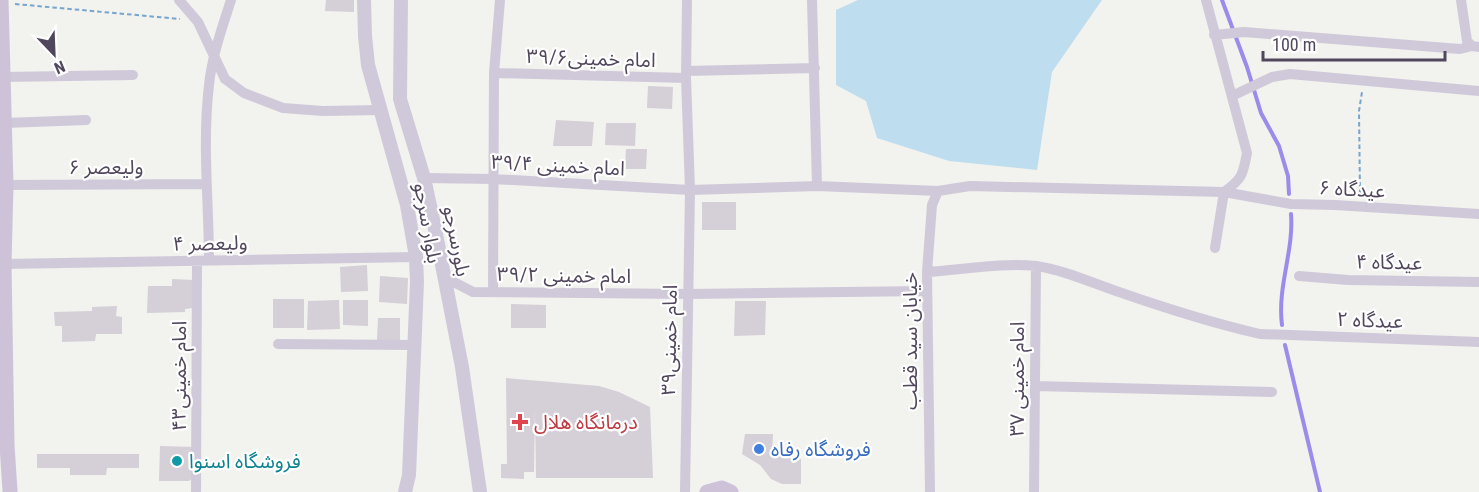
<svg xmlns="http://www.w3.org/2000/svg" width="1479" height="492" font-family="'Roboto Condensed','Noto Sans Arabic',sans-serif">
<rect width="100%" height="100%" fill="#f2f2ef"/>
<!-- green -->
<path fill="#bedeef" d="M858 0H1102L1052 72 1037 170 949 161 877 138 866 101 836 85V10Z"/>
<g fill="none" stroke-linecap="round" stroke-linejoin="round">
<!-- stream -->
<path stroke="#9b8cec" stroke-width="4" d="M1222 0 1247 67 1261 113 1279 146 1288 176 1289 194
M1282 325C1277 287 1294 251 1291 214
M1285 345 1320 492"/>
</g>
<!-- building -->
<path fill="#d5cfd7" d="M326 0H354V12L325 11Z
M648 86 673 87 672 109 647 108Z
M556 120 594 122 592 146H553Z
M606 123H636L635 146 605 145Z
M626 149H647L646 169H625Z
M702 202H736V230H702Z
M367 265 368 291 341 292 340 267Z
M380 276 408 278 407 304 379 302Z
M172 279 193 280V308L185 309V312L147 313 148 286H172Z
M273 299H304V328H273Z
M339 300 340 329 307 330 308 301Z
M343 300H368V326L343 325Z
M735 301H766L765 335 734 336Z
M511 304 546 305V328H511Z
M117 306 116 316 122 317V334H96L95 341 62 342V326H55L54 312 92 311V307Z
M378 318H400V341L377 340Z
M506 378 599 386 619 392 650 407 653 478H536L535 408 534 472H524V479L501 478V464H507Z
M745 434H773L772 455 801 459V484H782L771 479 760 465 742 454Z
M160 446 195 447V476L189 481H159Z
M37 454H139V468H107L106 475H70V468H37Z"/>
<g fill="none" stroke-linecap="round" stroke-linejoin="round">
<!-- path -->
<path stroke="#76a5cd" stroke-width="2" stroke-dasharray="4.5 3" stroke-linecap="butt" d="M15 4 180 19
M1360 194 1359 111 1362 92"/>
<!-- minor -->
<path stroke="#d0c9d9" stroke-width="10" d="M179 0 198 22 225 79 244 93 283 108 323 111 380 110
M812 0 817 186
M1206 0 1247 153C1243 175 1242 179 1224 192L1215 248
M1461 0 1467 41 1472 46 1479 47
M1214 35 1244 32 1460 49 1472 46
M686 71 815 68
M494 73 686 78
M3 77 133 75
M1232 96 1272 77 1290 74 1479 91
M5 123 86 120
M424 178 494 179 690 190 817 186 938 191 970 186 1224 192 1291 204 1335 205 1479 214
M6 185 206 184
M209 261C209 202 202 144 209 85 212 56 222 28 231 0
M4 264 416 257
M927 272C960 270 1004 262 1036 266 1064 270 1092 283 1119 292 1165 308 1212 323 1260 334L1479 342
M1299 276 1348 280 1479 282
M444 277 473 292 688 294 927 291
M493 292 494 73 500 0
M278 344 413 345
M1035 386 1272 392
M196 492 197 261
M685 492 690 190 686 78 687 0
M930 492 927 272 932 205 938 191
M1034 492 1036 266"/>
<!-- tertiary -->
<path stroke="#d0c9d9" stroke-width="14" d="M364 0 365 36 368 65 407 205 416 257 417 282 409 475 405 492
M401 0 400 99 424 178 435 229 462 367 480 492"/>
<!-- secondary -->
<path stroke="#cdc2d8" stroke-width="15" d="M1 0 6 185 4 264 7 445 10 491
M707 492 722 488 731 492"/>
</g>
<!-- markers -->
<path fill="#e0444e" stroke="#fff" stroke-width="2" d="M517 413h6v6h6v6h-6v6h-6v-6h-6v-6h6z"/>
<circle fill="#3f7fe0" stroke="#fff" stroke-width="2" cx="759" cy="449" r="6"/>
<circle fill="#0f9aa8" stroke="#fff" stroke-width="2" cx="177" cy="461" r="6"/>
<g text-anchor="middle" stroke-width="4.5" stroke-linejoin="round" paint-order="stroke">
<!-- street labels -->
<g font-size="20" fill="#51475d" stroke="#fff">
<text transform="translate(591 58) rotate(2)" y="7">امام خمینی۳۹/۶</text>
<text transform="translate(558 165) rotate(3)" y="7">امام خمینی ۳۹/۴</text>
<text x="106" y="174">ولیعصر ۶</text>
<text transform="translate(1352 189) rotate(3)" y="7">عیدگاه ۶</text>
<text transform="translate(428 223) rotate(80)" y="7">بلوار سرجو</text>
<text transform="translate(457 241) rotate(79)" y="7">بلورسرجو</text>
<text transform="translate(210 243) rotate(-1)" y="7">ولیعصر ۴</text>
<text transform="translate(1389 262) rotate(1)" y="7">عیدگاه ۴</text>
<text transform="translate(564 275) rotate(1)" y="7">امام خمینی ۳۹/۲</text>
<text transform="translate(1370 320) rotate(2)" y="7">عیدگاه ۲</text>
<text transform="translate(669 340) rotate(-89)" y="7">امام خمینی۳۹</text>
<text transform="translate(910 341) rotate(-90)" y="7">خیابان سید قطب</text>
<text transform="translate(179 376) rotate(-90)" y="7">امام خمینی۴۳</text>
<text transform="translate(1017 379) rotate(-90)" y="7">امام خمینی ۳۷</text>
</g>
<!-- health labels -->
<g font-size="20" fill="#be3a42" stroke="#fff" text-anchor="start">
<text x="534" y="429">درمانگاه هلال</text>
</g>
<!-- shop labels -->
<g font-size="20" fill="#366cbe" stroke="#fff" text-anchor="start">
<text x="771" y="456">فروشگاه رفاه</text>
</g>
<!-- culture labels -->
<g font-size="20" fill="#0d838f" stroke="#fff" text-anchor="start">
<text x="189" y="468">فروشگاه اسنوا</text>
</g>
</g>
<!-- north arrow -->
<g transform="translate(54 54) rotate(157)" stroke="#ffffff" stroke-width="4.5" paint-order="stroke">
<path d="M0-4.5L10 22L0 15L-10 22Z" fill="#51475d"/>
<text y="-9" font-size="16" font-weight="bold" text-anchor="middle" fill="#51475d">N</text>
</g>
<!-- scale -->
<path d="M1263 51v9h182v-9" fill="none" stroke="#51475d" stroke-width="3"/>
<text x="1272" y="51" font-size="18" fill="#51475d" stroke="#ffffff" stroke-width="4.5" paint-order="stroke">100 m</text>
</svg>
